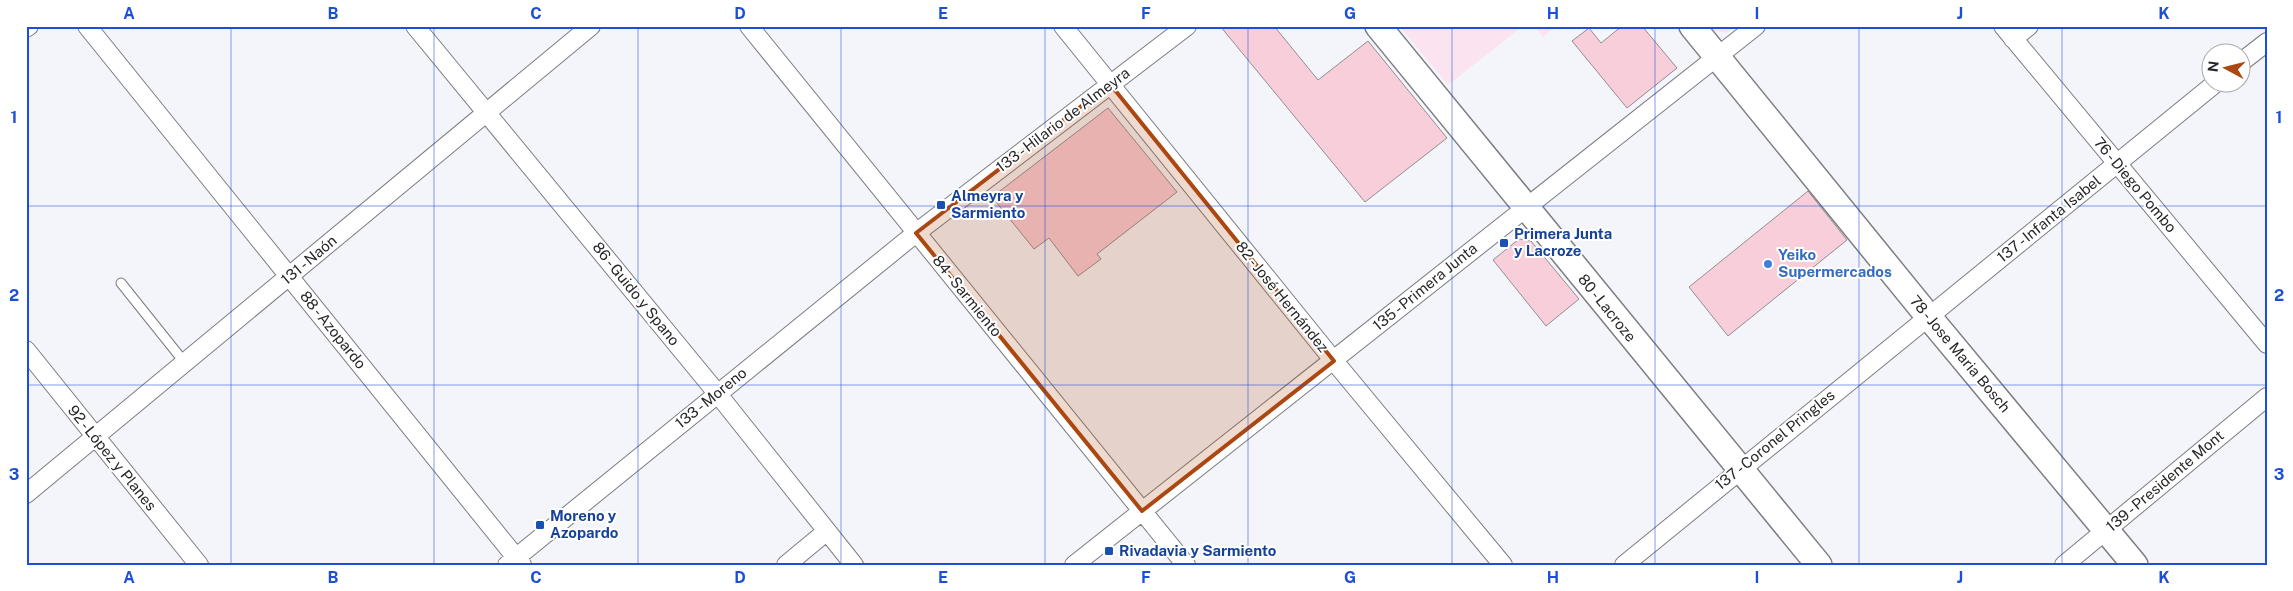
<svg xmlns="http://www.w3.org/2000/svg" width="2293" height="591" font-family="'Public Sans',sans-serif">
<rect width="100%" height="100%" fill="#f4f5fb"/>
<!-- industrial -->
<path fill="#fbe4f0" d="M1399 26H1523L1448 85Z
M1534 26H1557L1543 37Z
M1711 26H1735L1727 33 1715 31Z"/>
<!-- building -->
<path fill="#f8ceda" stroke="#938d8f" d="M1220 26H1274L1318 80 1368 41 1447 138 1365 202Z
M1622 26H1642L1677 68 1627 108 1572 41 1589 28 1601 43Z
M1108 108 1177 192 1097 254 1101 259 1078 276 1049 238 1034 249 992 197Z
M1808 191 1847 240 1728 336 1689 287Z
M1519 239 1531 241 1579 299 1546 326 1493 260Z"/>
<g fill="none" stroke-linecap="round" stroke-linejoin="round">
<defs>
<path id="lane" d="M121 283 185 363"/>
<path id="street" d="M87 26 522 565
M415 26 717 393 854 565
M749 26 1186 565
M1063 26 1334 361 1503 565
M2003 26 2267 344
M26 28 29 26
M2013 39 2029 26
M2240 63 2267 42
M26 350 199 565
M26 494 591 26
M507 565 916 233 1187 26
M786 565 827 531
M1074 565 1756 26
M1624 565 2217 82
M2064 565 2267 397"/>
<path id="secondary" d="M1378 26 1819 565
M1692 26 1928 316 2135 565"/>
</defs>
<!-- lane casing -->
<use href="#lane" stroke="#7b7d81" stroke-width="11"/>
<!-- street casing -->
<use href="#street" stroke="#7b7d81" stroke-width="20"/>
<!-- secondary casing -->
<use href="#secondary" stroke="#7b7d81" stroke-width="28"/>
<!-- lane -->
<use href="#lane" stroke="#fff" stroke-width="9"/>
<!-- street -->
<use href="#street" stroke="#fff" stroke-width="18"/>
<!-- secondary -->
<use href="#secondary" stroke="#fff" stroke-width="25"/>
</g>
<!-- marked area -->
<path fill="#ab4711" fill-opacity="0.2" stroke="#ab4711" stroke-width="4" stroke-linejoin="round" d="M1110 84 1334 361 1142 511 916 233Z"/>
<!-- grid -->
<path fill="none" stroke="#1d4ed8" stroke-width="1" stroke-opacity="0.55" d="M231 26V565M434 26V565M638 26V565M841 26V565M1045 26V565M1248 26V565M1452 26V565M1655 26V565M1859 26V565M2062 26V565M26 206H2267M26 385H2267"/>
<!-- markers -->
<g fill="#1a4fb4" stroke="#fff" stroke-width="2">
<rect x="936" y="200" width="10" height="10" rx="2.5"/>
<rect x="1499" y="238" width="10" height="10" rx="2.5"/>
<rect x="535" y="520" width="10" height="10" rx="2.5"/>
<rect x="1104" y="546" width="10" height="10" rx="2.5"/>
</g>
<circle fill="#3f7fe0" stroke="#fff" stroke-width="2" cx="1768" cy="264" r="5"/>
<g text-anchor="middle" stroke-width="4" stroke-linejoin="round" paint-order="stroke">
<!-- street labels -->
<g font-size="15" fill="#28282b" stroke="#fff">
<text transform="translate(1063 120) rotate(-37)" y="5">133 - Hilario de Almeyra</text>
<text transform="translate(2135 185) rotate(50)" y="5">76 - Diego Pombo</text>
<text transform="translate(2049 219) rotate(-39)" y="5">137 - Infanta Isabel</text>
<text transform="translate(309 260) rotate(-40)" y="5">131 - Naón</text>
<text transform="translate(1425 287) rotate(-39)" y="5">135 - Primera Junta</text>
<text transform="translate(636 294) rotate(51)" y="5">86 - Guido y Spano</text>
<text transform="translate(967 296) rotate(51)" y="5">84 - Sarmiento</text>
<text transform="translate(1282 297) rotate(51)" y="5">82 - José Hernández</text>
<text transform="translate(1607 308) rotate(51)" y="5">80 - Lacroze</text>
<text transform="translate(333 330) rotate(51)" y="5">88 - Azopardo</text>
<text transform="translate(1960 354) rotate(50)" y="5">78 - Jose Maria Bosch</text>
<text transform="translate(711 398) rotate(-39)" y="5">133 - Moreno</text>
<text transform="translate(1775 440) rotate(-39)" y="5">137 - Coronel Pringles</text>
<text transform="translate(112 458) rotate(51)" y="5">92 - López y Planes</text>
<text transform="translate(2165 481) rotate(-40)" y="5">139 - Presidente Mont</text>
</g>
<!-- transit labels -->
<g font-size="15" font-weight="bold" fill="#164399" stroke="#fff" text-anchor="start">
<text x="951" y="201">Almeyra y<tspan x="951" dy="17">Sarmiento</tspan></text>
<text x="1514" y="239">Primera Junta<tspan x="1514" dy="17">y Lacroze</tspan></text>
<text x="550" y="521">Moreno y<tspan x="550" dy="17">Azopardo</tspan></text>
<text x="1119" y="556">Rivadavia y Sarmiento</text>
</g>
<!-- shop labels -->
<g font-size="15" font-weight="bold" fill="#366cbe" stroke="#fff" text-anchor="start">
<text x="1778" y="260">Yeiko<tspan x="1778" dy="17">Supermercados</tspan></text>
</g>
</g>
<!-- border -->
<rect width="2293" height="591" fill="none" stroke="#ffffff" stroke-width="55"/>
<!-- north arrow -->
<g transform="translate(2226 68) rotate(277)"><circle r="24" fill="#ffffff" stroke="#a9a9aa"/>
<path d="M0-4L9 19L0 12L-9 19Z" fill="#ab4711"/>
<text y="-8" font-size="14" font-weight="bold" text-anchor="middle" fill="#28282b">N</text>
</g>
<rect x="28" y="28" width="2238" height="536" fill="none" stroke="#1d4ed8" stroke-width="2"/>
<g font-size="16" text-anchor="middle" font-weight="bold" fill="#1d4ed8">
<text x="129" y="19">A</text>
<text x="333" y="19">B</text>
<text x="536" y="19">C</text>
<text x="740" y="19">D</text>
<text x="943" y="19">E</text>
<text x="1146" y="19">F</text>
<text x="1350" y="19">G</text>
<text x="1553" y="19">H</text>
<text x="1757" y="19">I</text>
<text x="1960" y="19">J</text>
<text x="2164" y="19">K</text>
<text x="14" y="123">1</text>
<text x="2279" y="123">1</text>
<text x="14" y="301">2</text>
<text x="2279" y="301">2</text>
<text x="14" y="480">3</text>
<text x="2279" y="480">3</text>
<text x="129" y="583">A</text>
<text x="333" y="583">B</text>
<text x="536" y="583">C</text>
<text x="740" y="583">D</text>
<text x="943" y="583">E</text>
<text x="1146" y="583">F</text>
<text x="1350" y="583">G</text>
<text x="1553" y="583">H</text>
<text x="1757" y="583">I</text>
<text x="1960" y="583">J</text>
<text x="2164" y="583">K</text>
</g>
</svg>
